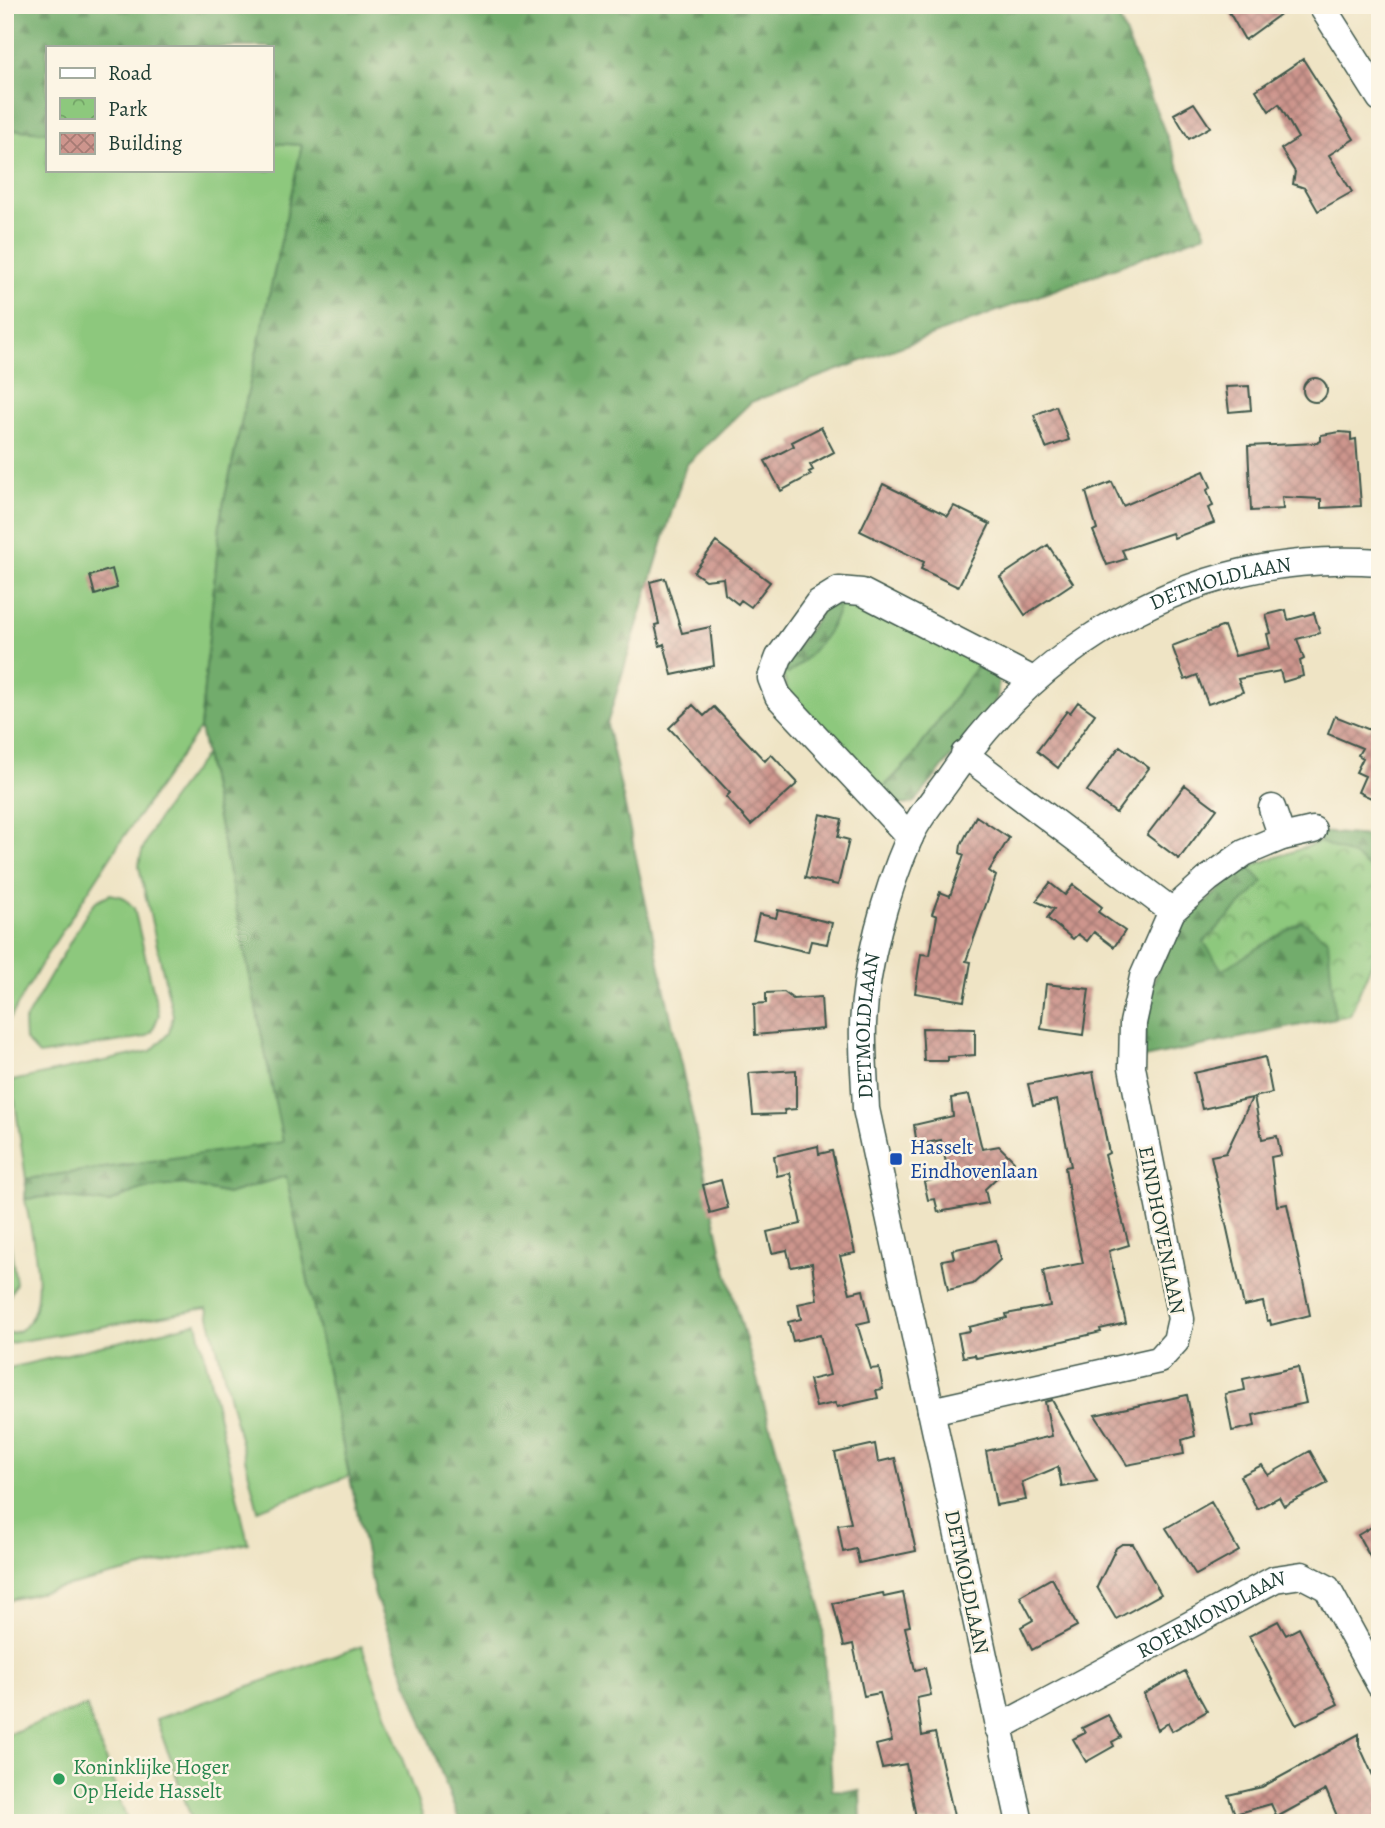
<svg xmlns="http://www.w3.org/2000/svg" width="1385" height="1828" font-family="Alegreya,serif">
<defs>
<pattern id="forest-firs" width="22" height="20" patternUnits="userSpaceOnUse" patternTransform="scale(1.75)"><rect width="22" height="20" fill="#72ac6c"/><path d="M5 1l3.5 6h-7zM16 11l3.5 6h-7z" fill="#5d8d5a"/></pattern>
<pattern id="park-crowns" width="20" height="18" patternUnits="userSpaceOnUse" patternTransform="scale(1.75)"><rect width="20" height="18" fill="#8dc87d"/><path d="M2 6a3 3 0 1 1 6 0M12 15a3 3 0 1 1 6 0" fill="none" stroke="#73a467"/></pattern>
<pattern id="building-cross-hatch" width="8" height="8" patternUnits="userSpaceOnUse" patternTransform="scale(1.75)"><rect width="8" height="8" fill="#cd958d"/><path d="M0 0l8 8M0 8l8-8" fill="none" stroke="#a67b74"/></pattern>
</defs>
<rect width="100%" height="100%" fill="#fcf5e5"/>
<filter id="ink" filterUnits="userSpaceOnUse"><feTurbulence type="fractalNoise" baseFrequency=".0143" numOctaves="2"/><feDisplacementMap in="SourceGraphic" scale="14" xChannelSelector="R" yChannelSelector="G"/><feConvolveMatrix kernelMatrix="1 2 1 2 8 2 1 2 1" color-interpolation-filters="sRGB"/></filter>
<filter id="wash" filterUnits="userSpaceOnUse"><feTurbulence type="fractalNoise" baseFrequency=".00686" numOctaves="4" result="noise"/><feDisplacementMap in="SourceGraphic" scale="28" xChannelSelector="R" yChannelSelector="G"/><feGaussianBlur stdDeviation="1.57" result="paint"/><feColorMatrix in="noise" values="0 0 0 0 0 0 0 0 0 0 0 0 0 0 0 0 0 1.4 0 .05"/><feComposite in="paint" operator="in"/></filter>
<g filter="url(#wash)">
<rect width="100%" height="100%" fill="#efe4c5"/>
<!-- green -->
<path fill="#8dc87d" stroke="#568258" stroke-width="2" d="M5 129 47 132V170H271V143L302 145 221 515 200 728 120 842 46 956 5 1027Z
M844 596 983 661 970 675 913 757 880 791 788 692 781 669Z
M205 755 284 1143 26 1179 12 1081 151 1051 169 1033 173 1015 139 867C141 832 184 784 205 755Z
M110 894 123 897 134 908 159 1015 152 1032 145 1037 39 1055 25 1040 24 1022 88 911 96 901Z
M286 1176 349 1476 258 1510 207 1308 5 1344V1334C60 1332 30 1230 25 1199L54 1196 108 1203 141 1189 184 1184 227 1194Z
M5 1207 16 1283 5 1305Z
M197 1323 248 1543 5 1601V1369Z
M362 1646 425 1823H193L156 1719Z
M86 1706 128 1823H5V1735Z"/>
<!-- forest -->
<path fill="url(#forest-firs)" stroke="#487450" stroke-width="2" d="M5 5H1128L1117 13 1206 234 751 402 686 465 607 724 724 1262 822 1610 832 1790 860 1791 861 1823H460L375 1596 286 1176 227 1194 184 1184 141 1189 108 1203 54 1196 25 1199 26 1179 283 1142 200 728 221 515 302 145 271 143V47H47V132L5 129Z
M839 603C837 628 808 659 788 674L782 669 825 606Z
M983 661 999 677 997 699 916 801C901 809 891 803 880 791L913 757 970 675Z
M1320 832 1380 837V878L1357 858 1320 842Z
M1248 867 1264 882 1204 942 1222 969 1302 921 1328 939 1335 1018 1144 1058C1146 961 1172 924 1248 867Z"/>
<!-- park -->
<path fill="url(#park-crowns)" stroke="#568258" stroke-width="2" d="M1320 842 1357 858 1380 878V943L1350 1015 1335 1018 1328 940 1302 921 1222 970 1204 942 1264 882 1248 867Z"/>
<g id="blocks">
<!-- building -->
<path fill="url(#building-cross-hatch)" d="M1225 5H1293L1245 40Z
M1303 59 1354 139 1329 155 1352 192 1318 211 1305 188 1293 184 1295 172 1281 149 1298 138 1279 104 1269 111 1256 90Z
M1194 103 1210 127 1189 139 1174 114Z
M1303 390a12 12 0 1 1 24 0a12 12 0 1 1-24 0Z
M1249 386 1251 410 1229 412 1226 387Z
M1056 406 1069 440 1046 448 1034 415Z
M821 427 834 452 810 465 813 470 809 472 811 475 781 491 765 461 794 446 792 442Z
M1340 432 1351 433V440L1356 439 1361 506 1321 508V499L1282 497 1283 509 1251 511 1248 446 1317 443 1321 441V435Z
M1204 471 1211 487 1207 490 1213 506 1208 508 1214 523 1174 538 1172 533 1122 550 1126 559 1107 565 1093 531 1097 529 1086 492 1112 482 1123 506Z
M883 484 948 516 954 506 990 524 958 587 921 569 924 562 860 531Z
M716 542 770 582 751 607 741 600 738 604 725 594 723 578 705 580 694 572Z
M1048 545 1073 583 1025 615 1000 577Z
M112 569 117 588 95 595 90 576Z
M665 578 682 633 710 627 714 666 672 675 664 644 660 646 655 625 659 624 650 582Z
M1286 610 1288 620 1314 613 1320 633 1297 639 1304 659 1300 661 1303 676 1283 682 1280 671 1238 679 1243 692 1208 704 1197 675 1185 680 1172 646 1224 626 1235 656 1270 648 1267 634 1271 633 1266 615Z
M1078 702 1095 714 1058 768 1037 751 1067 711 1070 713Z
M693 705 704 716 714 707 765 761 771 754 798 783 751 825 726 797 730 793 669 728Z
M1380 709V802L1358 792 1365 776 1356 772 1363 758 1358 755 1362 748 1328 734 1335 716 1370 730Z
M1120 746 1149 768 1116 813 1087 791Z
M1185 785 1217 809 1179 859 1147 835Z
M820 814 842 819 838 837 849 840 838 885 805 878Z
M976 816 1009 838 989 871 996 876 966 961 971 962 964 1001 915 993 921 954 930 955 937 916 932 914 940 892 950 896 964 855 960 853 961 845Z
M1050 883 1065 895 1073 885 1102 907 1098 912 1125 931 1114 947 1094 932 1087 941 1078 934 1073 939 1047 918 1054 909 1036 901Z
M778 910 832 923 827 944 811 941 808 952 753 939 759 914 776 918Z
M1046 984 1089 989 1083 1035 1041 1029Z
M784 992 793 999 821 997 823 1029 755 1035 754 1004 766 1003V993Z
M922 1028 975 1029V1055L948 1057V1061H924Z
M1265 1057 1272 1093 1254 1097 1262 1139 1277 1136 1281 1155 1271 1157 1277 1206 1287 1204 1310 1315 1271 1325 1270 1320 1267 1321 1263 1302 1244 1306 1211 1156 1226 1153 1252 1098 1202 1109 1194 1073Z
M796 1070V1109L784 1110 785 1114 753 1115 749 1073Z
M1093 1072 1109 1153 1105 1155 1129 1245 1109 1251 1126 1323 1100 1329 1101 1332 1054 1343 976 1358 975 1355 963 1357 958 1333 970 1331 969 1327 1007 1318 1006 1314 1050 1306 1043 1271 1083 1263 1071 1206 1065 1167 1071 1166 1057 1100 1033 1105 1028 1084Z
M969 1095 982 1149 999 1146 1014 1161 985 1189 988 1203 938 1212 935 1199 928 1200 924 1182 949 1176 941 1140 917 1145 914 1125 953 1116 951 1098Z
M818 1146 819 1154 832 1151 855 1253 840 1256 850 1293 863 1290 870 1321 857 1324 871 1369 879 1368 883 1389 876 1390 878 1398 837 1407 835 1403 816 1407 809 1380 830 1375 820 1335 793 1341 788 1322 801 1319 798 1304 817 1300 812 1263 791 1267 787 1250 772 1253 767 1232 801 1224 790 1173 777 1176 774 1156Z
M721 1180 728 1208 710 1213 703 1185Z
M996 1240 1000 1260 973 1284 948 1290 942 1260 954 1258 952 1250Z
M1298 1367 1306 1403 1253 1415 1255 1426 1232 1431 1225 1394 1245 1390 1243 1379Z
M1187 1395 1195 1436 1182 1440 1184 1454 1127 1465 1095 1415Z
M1052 1400 1097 1481 1062 1487 1058 1467 1022 1482 1026 1500 996 1505 986 1451 1052 1436 1045 1402Z
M875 1444 878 1462 895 1458 916 1551 859 1563 856 1549 843 1552 838 1525 851 1523 835 1453Z
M1310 1451 1328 1483 1284 1506 1279 1497 1257 1509 1240 1476 1262 1465 1268 1475Z
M1211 1502 1239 1551 1196 1575 1166 1528Z
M1380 1522V1575L1358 1535Z
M1122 1544H1133L1161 1594 1116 1619 1097 1587 1116 1548Z
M1052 1578 1077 1626 1032 1650 1021 1627 1033 1620 1020 1596Z
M883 1593 884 1597 903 1593 910 1626 905 1627 915 1670 925 1668 931 1695 917 1698 922 1736 935 1733 955 1820 917 1823 906 1764 882 1768 876 1745 892 1741 880 1693 864 1696 853 1644 844 1646 833 1603Z
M1278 1621 1286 1635 1299 1628 1338 1704 1296 1725 1249 1636Z
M1185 1671 1207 1711 1172 1731 1168 1723 1158 1730 1144 1694Z
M1108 1715 1121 1737 1112 1742 1114 1746 1086 1762 1073 1739 1085 1733 1082 1728Z
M1359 1734V1745L1380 1791V1823H1340L1326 1790 1277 1817 1271 1804 1235 1814 1228 1795 1262 1787Z"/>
</g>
</g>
<g filter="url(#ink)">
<use href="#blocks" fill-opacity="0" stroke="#3e564a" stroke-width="2"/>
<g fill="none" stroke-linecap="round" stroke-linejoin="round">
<defs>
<g id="street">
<path d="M1321 5 1380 98"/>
<path d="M964 754 1172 911"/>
<path d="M1272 808 1282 837"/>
<path d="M910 837 778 696 771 678 779 657 818 603 839 590 862 592 1033 680"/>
<path d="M931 1411 1159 1360 1176 1341 1181 1319 1132 1067 1133 1023 1143 977 1172 911 1208 879 1244 853 1282 837 1313 830"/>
<path id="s1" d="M998 1728 1275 1579 1302 1575 1327 1588 1380 1685"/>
<path id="s2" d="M1020 1823 866 1109C865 1081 862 1052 863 1024 866 964 885 894 909 839 918 817 936 797 950 777 1047 635 1205 549 1380 562"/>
</g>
</defs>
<!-- street casing -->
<use href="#street" stroke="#3e564a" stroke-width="29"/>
<!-- street -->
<use href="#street" stroke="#fff" stroke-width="26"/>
</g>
</g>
<!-- markers -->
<rect fill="#1a4fb4" stroke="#fcf5e5" stroke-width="2.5" x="889" y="1152" width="14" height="14" rx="3.5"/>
<circle fill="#2e9e5b" stroke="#fcf5e5" stroke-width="2.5" cx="59" cy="1779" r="7"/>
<g text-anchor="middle" stroke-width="5" stroke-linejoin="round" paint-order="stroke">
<!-- street labels -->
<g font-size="21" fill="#1f3d34" stroke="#fcf5e5">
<text dy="7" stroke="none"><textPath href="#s2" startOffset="1423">DETMOLDLAAN</textPath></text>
<text dy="7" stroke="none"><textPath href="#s2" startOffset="814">DETMOLDLAAN</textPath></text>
<text transform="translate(1162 1230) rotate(79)" y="7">EINDHOVENLAAN</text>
<text transform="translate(967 1582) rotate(78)" y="7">DETMOLDLAAN</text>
<text dy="7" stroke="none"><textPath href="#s1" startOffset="242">ROERMONDLAAN</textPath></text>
</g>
<!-- transit labels -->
<g font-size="21" fill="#164399" stroke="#fcf5e5" text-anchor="start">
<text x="910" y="1154">Hasselt<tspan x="910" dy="24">Eindhovenlaan</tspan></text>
</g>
<!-- leisure labels -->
<g font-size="21" fill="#27864d" stroke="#fcf5e5" text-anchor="start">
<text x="73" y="1774">Koninklijke Hoger<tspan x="73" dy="24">Op Heide Hasselt</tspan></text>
</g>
</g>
<!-- margin -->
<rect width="1385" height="1828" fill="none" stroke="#fcf5e5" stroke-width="28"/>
<!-- legend -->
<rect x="46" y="46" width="228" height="126" fill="#fcf5e5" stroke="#a4ab9e" stroke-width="2"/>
<rect x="60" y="68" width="35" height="10" fill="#ffffff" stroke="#a4ab9e" stroke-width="2"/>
<text x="108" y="80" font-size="21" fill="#1f3d34">Road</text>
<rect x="60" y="98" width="35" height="21" fill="url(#park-crowns)" stroke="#a4ab9e" stroke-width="2"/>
<text x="108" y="116" font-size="21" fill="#1f3d34">Park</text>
<rect x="60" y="133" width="35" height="21" fill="url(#building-cross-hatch)" stroke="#a4ab9e" stroke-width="2"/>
<text x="108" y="150" font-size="21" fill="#1f3d34">Building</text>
</svg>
